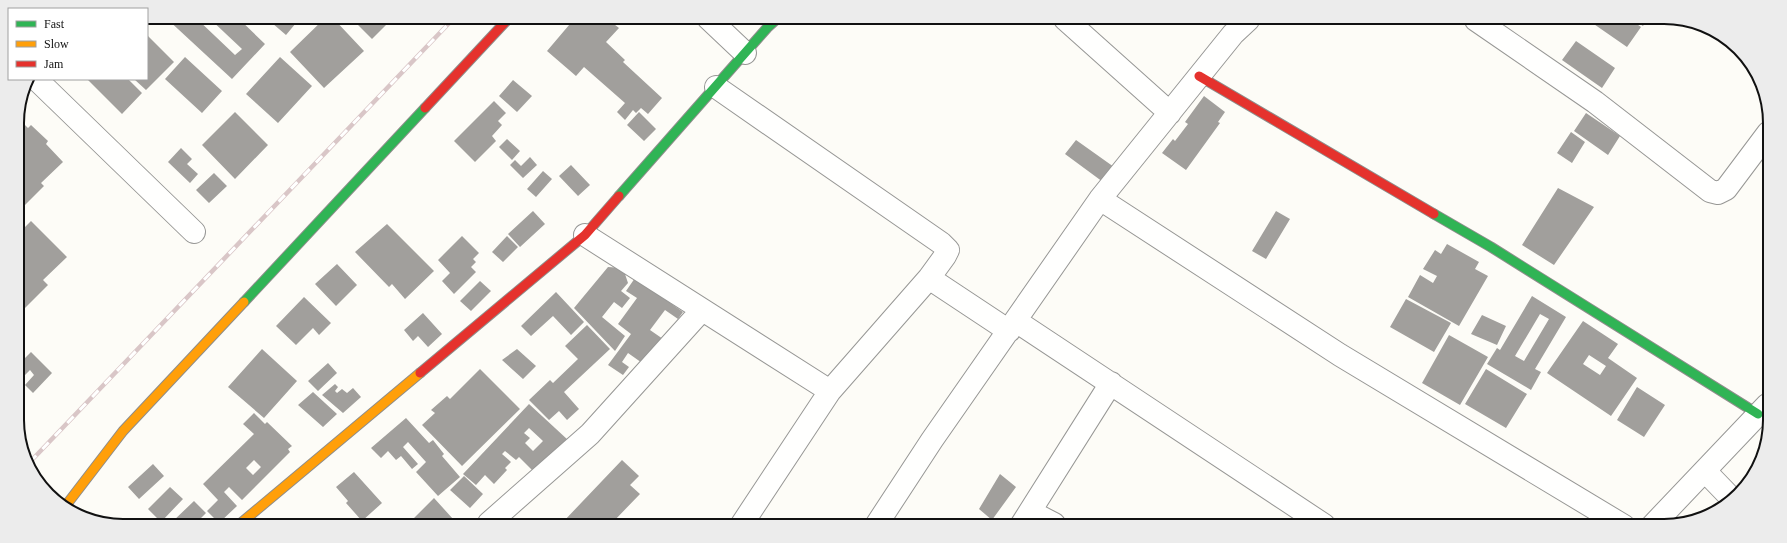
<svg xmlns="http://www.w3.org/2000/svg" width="1787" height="543" font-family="'Times New Roman',serif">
<rect width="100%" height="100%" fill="#fdfcf7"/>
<!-- building -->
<path fill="#a19f9c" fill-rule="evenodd" d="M165 17H195L235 55 242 49 208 17H237L265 44 232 79Z
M265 17H301L286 35Z
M326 17H332L364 51 324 88 290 52Z
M351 18H393L372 39Z
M575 18H606L619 28 606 42 625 60 623 62 662 98 648 114 641 108 636 113 633 110 625 120 617 112 625 103 584 67 576 76 547 51Z
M1588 20H1631L1641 27 1627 47Z
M1634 20H1647L1643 26Z
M147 35 174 62 146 90 134 79H147Z
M1576 41 1615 68 1602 88 1562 60Z
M1744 53 1748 62 1741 57Z
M185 57 222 91 202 113 165 79Z
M280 57 312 86 278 123 246 94Z
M87 79H128L142 93 122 114Z
M513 80 532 96 517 112 499 96Z
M1204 96 1225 112 1218 122 1220 123 1186 170 1162 153 1173 139 1175 141 1188 124 1185 122Z
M494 101 506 113 498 121 502 125 492 136 496 141 475 162 454 141Z
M235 112 268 145 235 179 202 145Z
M639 112 656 129 644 141 627 125Z
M1586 113 1620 136 1608 155 1574 131Z
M17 117 28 128 31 125 48 141 46 144 63 162 41 183 44 186 18 212Z
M1571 132 1585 142 1572 163 1557 153Z
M507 139 520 151 512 160 499 147Z
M1076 140 1114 167 1103 182 1065 154Z
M181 148 192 159 187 164 198 174 190 183 168 162Z
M530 157 537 165 523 178 510 165 515 160 521 166Z
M571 165 590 185 578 196 559 176Z
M543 171 552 179 536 197 527 189Z
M214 173 227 186 209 203 196 190Z
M1558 188 1594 207 1554 265 1522 245Z
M533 211 545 224 520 247 508 234Z
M1276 211 1290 219 1266 259 1252 251Z
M31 221 67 257 43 280 48 285 22 311 18 308V234Z
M387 224 434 271 405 299 392 284 389 287 355 252Z
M462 236 479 253 473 259 476 262 471 267 476 272 454 294 442 281 450 273 438 260Z
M507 236 518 247 503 262 492 252Z
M1447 244 1479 262 1475 269 1488 276 1459 326 1408 297 1420 275 1433 283 1437 276 1423 269 1435 250 1441 254Z
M337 264 357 285 336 306 315 284Z
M608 267 623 268 628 283 621 291 630 298 622 308 614 302 602 317 625 336 615 351 574 308Z
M635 278 683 312 678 319 665 310 650 330 663 339 645 365 628 353 622 362 629 367 623 375 608 365 631 334 618 324 637 298 626 291Z
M480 281 491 291 471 311 460 301Z
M556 292 584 322 571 335 553 316 531 336 521 326Z
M1532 296 1566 317 1535 369 1541 372 1531 390 1487 364 1497 348 1500 350ZM1540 314 1549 319 1524 361 1515 356Z
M304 297 331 323 319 335 313 328 296 345 276 326Z
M1406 299 1451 323 1434 352 1390 327Z
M423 313 442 334 428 347 418 336 413 341 404 330Z
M1482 315 1506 326 1497 345 1471 334Z
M1583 321 1618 344 1608 358 1637 378 1611 416 1547 373ZM1589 355 1606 366 1600 375 1583 364Z
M587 325 610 349 564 392 579 409 567 420 559 411 549 420 529 400 550 380 553 383 578 359 565 346Z
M1449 335 1488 357 1460 405 1422 383Z
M262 349 297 381 264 418 228 387Z
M517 349 536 366 523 379 502 360Z
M31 352 52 373 33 393 25 385 34 375 30 370 20 380 19 379V364Z
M328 363 337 373 318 391 308 381Z
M480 369 520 409 462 466 422 425 435 413 431 410 447 396 450 399Z
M1486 369 1527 394 1506 428 1465 404Z
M335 384 338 387 335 391 337 393 342 389 347 393 353 388 361 397 343 413 322 395Z
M1637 387 1665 405 1644 437 1617 420Z
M313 392 337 414 323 427 298 405Z
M529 404 568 440 536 474 519 457 516 460 505 451 502 454 511 462 505 468 507 470 494 484 485 475 476 485 463 474ZM529 428 543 441 533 451 525 443 530 438 524 433Z
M254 413 265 424 267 422 292 446 288 449 290 452 242 500 229 487 224 492 237 506 219 523 207 511 218 500 203 484 254 434 243 424ZM254 460 261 467 253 475 246 468Z
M406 418 429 443 433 440 444 454 442 456 460 477 438 496 416 472 426 462 408 442 403 447 418 464 412 469 401 456 396 460 388 451 381 458 371 448Z
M622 460 639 476 630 485 640 494 611 524 562 523Z
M153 464 164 476 139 499 128 487Z
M354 472 382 503 362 521 346 503 348 501 336 487Z
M1000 474 1016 487 992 520 979 509Z
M464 476 483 494 470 508 450 490Z
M170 487 183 499 161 522 148 509Z
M434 498 453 519 448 523H409Z
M194 501 206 513 196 523H171Z"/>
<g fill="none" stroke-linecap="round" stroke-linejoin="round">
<defs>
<path id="street" d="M708 18 745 53
M1065 19 1170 113
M1476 20 1595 102 1710 191 1718 193 1726 189 1768 133
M36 79 194 232
M716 87 941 243 948 250 945 256 929 278 830 391 742 524
M1100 199 1340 355 1624 526
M585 235 830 391
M929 278 1009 331
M1016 321 1324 525
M1705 471 1733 500
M1031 512 1054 524
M489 523 590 434 702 310
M877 524 932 440 1100 199 1233 34 1248 20
M1022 524 1111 383
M1652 526 1767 405"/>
<path id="fast" d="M619 196 767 28 778 18
M1434 214 1491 247 1758 414
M244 302 425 108"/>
<path id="slow" d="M67 504 123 431 244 302
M241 523 420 373"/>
<path id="jam" d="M1199 76 1434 214
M425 108 509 18
M420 373 585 235 619 196"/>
</defs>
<!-- street casing -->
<use href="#street" stroke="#979795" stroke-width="24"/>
<!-- fast casing -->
<use href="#fast" stroke="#8e8d8b" stroke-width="11"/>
<!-- slow casing -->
<use href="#slow" stroke="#8e8d8b" stroke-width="11"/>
<!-- jam casing -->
<use href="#jam" stroke="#8e8d8b" stroke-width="11"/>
<!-- street -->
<use href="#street" stroke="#fffffe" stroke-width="22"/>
<!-- fast -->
<use href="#fast" stroke="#30b455" stroke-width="9"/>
<!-- slow -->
<use href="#slow" stroke="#ff9f0a" stroke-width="9"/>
<!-- jam -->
<use href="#jam" stroke="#e5322d" stroke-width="9"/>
<defs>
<path id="rail" d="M30 462 454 18"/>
</defs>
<!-- rail casing -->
<use href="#rail" stroke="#d9c6c7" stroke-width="4.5"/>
<!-- rail -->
<use href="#rail" stroke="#fff" stroke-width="3" stroke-dasharray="9" stroke-linecap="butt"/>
</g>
<!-- crop -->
<path d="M0 0H1787V543H0ZM123 24H1664A99 99 0 0 1 1763 123V420A99 99 0 0 1 1664 519H123A99 99 0 0 1 24 420V123A99 99 0 0 1 123 24Z" fill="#ececec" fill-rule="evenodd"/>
<path fill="none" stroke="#111" stroke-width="2" d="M123 24H1664A99 99 0 0 1 1763 123V420A99 99 0 0 1 1664 519H123A99 99 0 0 1 24 420V123A99 99 0 0 1 123 24Z"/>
<!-- legend -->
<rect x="8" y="8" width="140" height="72" fill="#ffffff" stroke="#a0a0a0"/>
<rect x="16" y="21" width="20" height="6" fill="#30b455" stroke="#a0a0a0"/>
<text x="44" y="28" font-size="12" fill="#111111">Fast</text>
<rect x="16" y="41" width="20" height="6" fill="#ff9f0a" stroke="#a0a0a0"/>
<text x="44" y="48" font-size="12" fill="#111111">Slow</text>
<rect x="16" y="61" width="20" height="6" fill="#e5322d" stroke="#a0a0a0"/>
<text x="44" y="68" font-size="12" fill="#111111">Jam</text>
</svg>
